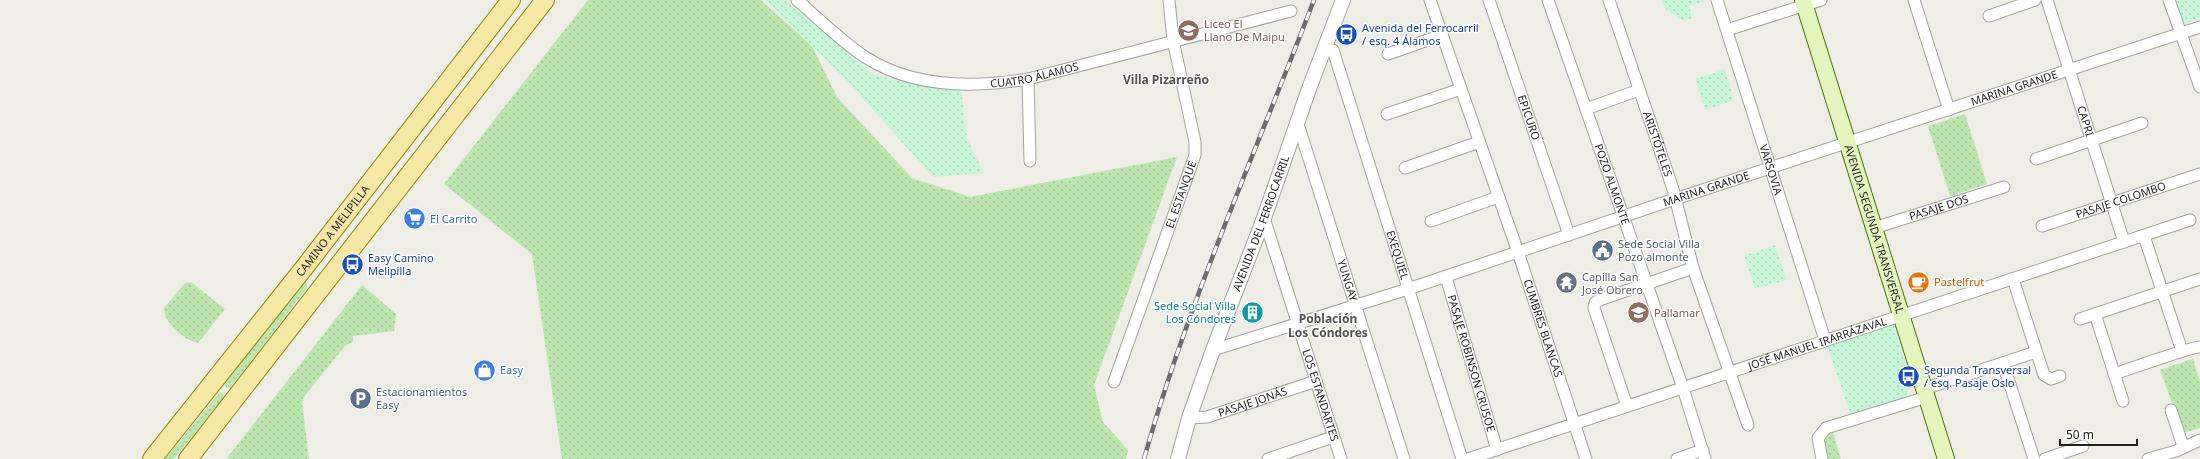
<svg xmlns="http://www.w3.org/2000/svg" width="2200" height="459" font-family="'Noto Sans',sans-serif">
<defs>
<pattern id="grass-dots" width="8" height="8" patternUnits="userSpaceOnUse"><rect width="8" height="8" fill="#bce5af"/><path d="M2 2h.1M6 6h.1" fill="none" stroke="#a1c496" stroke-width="1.8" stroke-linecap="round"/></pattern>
<pattern id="park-dots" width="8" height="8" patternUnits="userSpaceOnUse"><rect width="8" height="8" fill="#c6f6d7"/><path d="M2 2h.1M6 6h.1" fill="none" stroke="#aad2b8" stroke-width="1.8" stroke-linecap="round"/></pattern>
</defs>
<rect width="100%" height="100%" fill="#efeee6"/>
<!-- grass -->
<path fill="url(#grass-dots)" d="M588 0H761L812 46 837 97 912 178 970 197 1177 157 1094 385 1103 422 1128 450 1126 459H562L532 254 444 184Z
M1965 114 1987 184 1950 196 1928 126Z
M191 282 225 309 198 343C184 340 164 324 164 308L185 283Z
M303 282 307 283V288L231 387 226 388 225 383Z
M362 285 396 314 394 331 353 336V342L345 346 306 394 302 402 309 459H229L227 458Z
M2193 359 2200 382V428L2183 433 2160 370Z
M220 392 224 394 223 398 174 459H165Z
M1833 433 1841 459H1827L1822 445 1824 435Z"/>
<!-- park -->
<path fill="url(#park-dots)" d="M765 0H785L874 75 961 90 967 139 984 173 933 177 851 85Z
M1662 0H1704V1L1689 6 1692 18 1683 21 1665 9Z
M2175 0H2200V18L2184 24Z
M1725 69 1734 100 1705 110 1695 79Z
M1775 245 1787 280 1755 289 1744 256Z
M1893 323 1912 384 1904 398 1851 415 1826 344Z"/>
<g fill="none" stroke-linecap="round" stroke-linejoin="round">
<defs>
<g id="minor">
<path id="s1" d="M797 0C819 19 841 41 865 57 913 88 974 88 1028 79L1291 11"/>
<path id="s2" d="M1430 0 1518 252 1586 459"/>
<path id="s3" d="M1489 0 1569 235"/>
<path id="s4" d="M1548 0 1683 388 1705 459"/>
<path id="s5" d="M1609 0 1673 189 1693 268 1748 425"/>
<path id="s6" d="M1717 0 1825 340"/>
<path d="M1914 0 1949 110"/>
<path id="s7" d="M2047 0 2124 242"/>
<path d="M2169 0 2200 87"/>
<path d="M1989 16 2035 0"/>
<path d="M1727 30 1821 0"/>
<path id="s8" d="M1333 50 1462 459"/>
<path d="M1388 54 1442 35"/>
<path d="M1028 79 1030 161"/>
<path d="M1586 109 1639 90"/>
<path d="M1387 114 1461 89"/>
<path id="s9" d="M1298 124 1404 459"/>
<path d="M2036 159 2142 123"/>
<path d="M1405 168 1479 142"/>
<path id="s10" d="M1264 218 1341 459"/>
<path d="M1431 221 1498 197"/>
<path id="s11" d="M2042 226 2200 174"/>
<path id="s12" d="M1874 228 2004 187"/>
<path d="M2144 236 2182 351"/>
<path id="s13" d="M1446 277 1497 450"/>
<path d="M2013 279 2044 375 2051 379 2060 376"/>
<path d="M2095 314 2123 401"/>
<path d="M2080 319 2200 279"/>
<path id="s14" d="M1213 350 1408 289 1675 199 2200 27"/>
<path d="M2003 363 2034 459"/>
<path d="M2114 374C2127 370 2193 346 2200 347"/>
<path id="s15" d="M1114 382 1195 155V142L1173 40 1169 0"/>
<path d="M1924 389 2036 352"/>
<path d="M1627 406 1594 308 1595 303 1599 300 1693 268"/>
<path d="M2171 410 2183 446"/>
<path id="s16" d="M1189 418 1207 417 1316 381"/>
<path d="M1268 459 1333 437"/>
<path id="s17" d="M1468 459 2190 220"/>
<path d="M1677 459 1703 450"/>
<path d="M1822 459 1818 438 1826 428 1927 397"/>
<path d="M2045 459 2083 446"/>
<path d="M2148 459 2176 451 2200 440"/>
</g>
<g id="tertiary">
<path id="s18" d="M1178 459 1189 418 1213 350 1264 218 1310 86 1343 0"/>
</g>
<g id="secondary">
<path id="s19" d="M1803 0 1946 459"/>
</g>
<g id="primary">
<path id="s20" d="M152 459 304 268 511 0"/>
<path d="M188 459 545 0"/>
</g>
</defs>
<!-- minor casing -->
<use href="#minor" stroke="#a3a3a3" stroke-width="13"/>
<!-- tertiary casing -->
<use href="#tertiary" stroke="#a3a3a3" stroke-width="16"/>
<!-- secondary casing -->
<use href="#secondary" stroke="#4a6f0d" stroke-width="18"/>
<!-- primary casing -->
<use href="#primary" stroke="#8f870b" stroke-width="20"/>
<!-- minor -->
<use href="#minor" stroke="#fff" stroke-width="11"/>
<!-- tertiary -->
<use href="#tertiary" stroke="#fff" stroke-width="14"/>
<!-- secondary -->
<use href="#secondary" stroke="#e4f5be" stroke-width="16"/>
<!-- primary -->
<use href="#primary" stroke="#f5e8a5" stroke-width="18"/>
<defs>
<path id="rail" d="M1144 459C1188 302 1256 152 1314 0"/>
</defs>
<!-- rail casing -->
<use href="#rail" stroke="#6d6d6d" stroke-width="4.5"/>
<!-- rail -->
<use href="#rail" stroke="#fff" stroke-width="3" stroke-dasharray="9" stroke-linecap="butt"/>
</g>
<!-- icons -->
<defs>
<symbol id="school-disc" viewBox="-11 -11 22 22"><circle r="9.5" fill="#8d6e63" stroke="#fff"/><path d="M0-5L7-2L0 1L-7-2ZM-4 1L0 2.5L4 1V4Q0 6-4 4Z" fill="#fff"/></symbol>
<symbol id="bus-disc" viewBox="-11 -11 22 22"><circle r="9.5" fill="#1a4fb4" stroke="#fff"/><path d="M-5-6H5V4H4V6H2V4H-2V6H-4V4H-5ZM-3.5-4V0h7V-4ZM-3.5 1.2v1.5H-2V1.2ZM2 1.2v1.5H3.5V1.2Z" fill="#fff"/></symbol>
<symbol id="supermarket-disc" viewBox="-11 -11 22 22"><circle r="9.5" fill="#3f7fe0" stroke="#fff"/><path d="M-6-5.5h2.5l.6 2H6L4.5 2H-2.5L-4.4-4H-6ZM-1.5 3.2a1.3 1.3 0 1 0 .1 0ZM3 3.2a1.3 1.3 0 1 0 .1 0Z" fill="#fff"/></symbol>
<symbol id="civic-disc" viewBox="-11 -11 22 22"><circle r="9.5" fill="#5c6f8a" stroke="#fff"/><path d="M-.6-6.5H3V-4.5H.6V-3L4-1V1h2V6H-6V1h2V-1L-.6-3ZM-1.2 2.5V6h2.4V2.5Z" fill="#fff"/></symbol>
<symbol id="cafe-disc" viewBox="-11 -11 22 22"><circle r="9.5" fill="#e8710a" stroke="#fff"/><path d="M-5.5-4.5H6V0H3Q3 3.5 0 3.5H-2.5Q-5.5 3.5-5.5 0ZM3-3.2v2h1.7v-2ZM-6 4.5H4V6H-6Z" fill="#fff"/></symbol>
<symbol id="temple-disc" viewBox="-11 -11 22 22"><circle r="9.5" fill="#6b7280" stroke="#fff"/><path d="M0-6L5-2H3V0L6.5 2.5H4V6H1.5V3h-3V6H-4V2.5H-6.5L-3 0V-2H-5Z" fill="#fff"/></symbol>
<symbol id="building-disc" viewBox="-11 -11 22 22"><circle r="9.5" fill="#0f9aa8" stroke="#fff"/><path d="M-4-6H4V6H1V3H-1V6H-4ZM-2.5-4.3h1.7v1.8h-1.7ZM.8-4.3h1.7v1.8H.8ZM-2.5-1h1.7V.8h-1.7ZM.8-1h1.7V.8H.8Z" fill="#fff"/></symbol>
<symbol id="shop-disc" viewBox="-11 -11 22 22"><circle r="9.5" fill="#3f7fe0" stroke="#fff"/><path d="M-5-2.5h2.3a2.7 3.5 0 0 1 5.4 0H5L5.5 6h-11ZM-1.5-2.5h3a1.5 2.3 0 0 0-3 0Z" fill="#fff"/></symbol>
<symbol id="parking-disc" viewBox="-11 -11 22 22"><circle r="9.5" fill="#5c6f8a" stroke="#fff"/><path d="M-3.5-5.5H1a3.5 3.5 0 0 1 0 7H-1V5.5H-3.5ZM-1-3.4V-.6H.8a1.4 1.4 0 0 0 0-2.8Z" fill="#fff"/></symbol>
</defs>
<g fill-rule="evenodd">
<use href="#school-disc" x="1176" y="18" width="25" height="25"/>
<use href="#bus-disc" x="1334" y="22" width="25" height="25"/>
<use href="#supermarket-disc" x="402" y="206" width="25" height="25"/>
<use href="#civic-disc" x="1590" y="238" width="25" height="25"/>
<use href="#bus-disc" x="340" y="252" width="25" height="25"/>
<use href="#cafe-disc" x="1906" y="270" width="25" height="25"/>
<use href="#temple-disc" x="1554" y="270" width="25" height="25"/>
<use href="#building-disc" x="1240" y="300" width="25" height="25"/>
<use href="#school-disc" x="1626" y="300" width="25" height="25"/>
<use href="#shop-disc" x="472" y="358" width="25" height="25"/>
<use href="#bus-disc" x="1896" y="364" width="25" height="25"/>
<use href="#parking-disc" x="348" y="386" width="25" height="25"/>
</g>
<g text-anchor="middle" stroke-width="3" stroke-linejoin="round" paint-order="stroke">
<!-- education labels -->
<g font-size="11" fill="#785e54" stroke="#fff" text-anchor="start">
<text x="1204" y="28">Liceo El<tspan x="1204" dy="13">Llano De Maipu</tspan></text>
<text x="1654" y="317">Pallamar</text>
</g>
<!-- transit labels -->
<g font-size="11" fill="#164399" stroke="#fff" text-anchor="start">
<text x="1362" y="32">Avenida del Ferrocarril<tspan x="1362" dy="13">/ esq. 4 Álamos</tspan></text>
<text x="368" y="262">Easy Camino<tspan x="368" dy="13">Melipilla</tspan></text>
<text x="1924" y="374">Segunda Transversal<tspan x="1924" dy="13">/ esq. Pasaje Oslo</tspan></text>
</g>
<!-- street labels -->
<g font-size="11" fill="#1f1f1f" stroke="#fff">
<text dy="4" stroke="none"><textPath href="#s1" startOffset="264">CUATRO ÁLAMOS</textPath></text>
<text dy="4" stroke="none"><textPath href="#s14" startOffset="843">MARINA GRANDE</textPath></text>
<text dy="4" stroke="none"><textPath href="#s3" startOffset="124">EPICURO</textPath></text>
<text dy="4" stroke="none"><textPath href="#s7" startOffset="127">CAPRI</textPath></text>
<text dy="4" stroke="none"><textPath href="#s5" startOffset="152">ARISTÓTELES</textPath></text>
<text dy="4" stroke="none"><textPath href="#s6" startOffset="178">VARSOVIA</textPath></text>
<text dy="4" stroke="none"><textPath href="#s4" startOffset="195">POZO ALMONTE</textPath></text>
<text dy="4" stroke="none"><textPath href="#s14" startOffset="519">MARINA GRANDE</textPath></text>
<text dy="4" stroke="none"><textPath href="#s15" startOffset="199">EL ESTANQUE</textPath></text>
<text dy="4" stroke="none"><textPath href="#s11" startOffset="83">PASAJE COLOMBO</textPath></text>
<text dy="4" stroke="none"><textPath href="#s12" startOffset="68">PASAJE DOS</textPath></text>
<text dy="4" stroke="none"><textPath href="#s18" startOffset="250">AVENIDA DEL FERROCARRIL</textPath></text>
<text dy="4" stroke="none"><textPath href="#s20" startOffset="291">CAMINO A MELIPILLA</textPath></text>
<text dy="4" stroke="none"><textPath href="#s19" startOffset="240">AVENIDA SEGUNDA TRANSVERSAL</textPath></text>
<text dy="4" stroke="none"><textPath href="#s8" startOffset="215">EXEQUIEL</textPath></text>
<text dy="4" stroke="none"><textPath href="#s9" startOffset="164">YUNGAY</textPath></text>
<text dy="4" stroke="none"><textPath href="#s2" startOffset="347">CUMBRES BLANCAS</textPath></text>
<text dy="4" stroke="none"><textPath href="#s17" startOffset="368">JOSÉ MANUEL IRARRÁZAVAL</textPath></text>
<text dy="4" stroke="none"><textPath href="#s13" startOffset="90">PASAJE ROBINSON CRUSOE</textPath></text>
<text dy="4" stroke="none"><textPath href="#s10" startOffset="186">LOS ESTANDARTES</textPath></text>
<text dy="4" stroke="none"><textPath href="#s16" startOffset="66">PASAJE JONÁS</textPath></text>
</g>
<!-- shop labels -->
<g font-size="11" fill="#366cbe" stroke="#fff" text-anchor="start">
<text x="430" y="223">El Carrito</text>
<text x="500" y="374">Easy</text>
</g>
<!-- service labels -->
<g font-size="11" fill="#4e5e75" stroke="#fff" text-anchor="start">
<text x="1618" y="248">Sede Social Villa<tspan x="1618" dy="13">Pozo almonte</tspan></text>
<text x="376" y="396">Estacionamientos<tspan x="376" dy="13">Easy</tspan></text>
</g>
<!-- worship labels -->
<g font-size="11" fill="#5b616d" stroke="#fff" text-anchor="start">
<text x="1582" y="281">Capilla San<tspan x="1582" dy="13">José Obrero</tspan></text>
</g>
<!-- food labels -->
<g font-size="11" fill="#c56008" stroke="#fff" text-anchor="start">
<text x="1934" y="286">Pastelfrut</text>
</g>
<!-- culture labels -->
<g font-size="11" fill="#0d838f" stroke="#fff" text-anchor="end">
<text x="1236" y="310">Sede Social Villa<tspan x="1236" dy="13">Los Cóndores</tspan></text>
</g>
<!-- neighbourhood labels -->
<g font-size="12" font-weight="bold" fill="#525252" stroke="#fff">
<text x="1166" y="84">Villa Pizarreño</text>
<text x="1328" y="323">Población<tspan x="1328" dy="14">Los Cóndores</tspan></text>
</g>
</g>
<!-- scale -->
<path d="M2060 439v6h77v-6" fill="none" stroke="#1f1f1f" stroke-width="2"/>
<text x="2066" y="439" font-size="12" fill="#1f1f1f" stroke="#ffffff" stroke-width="3" paint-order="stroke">50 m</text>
</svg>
